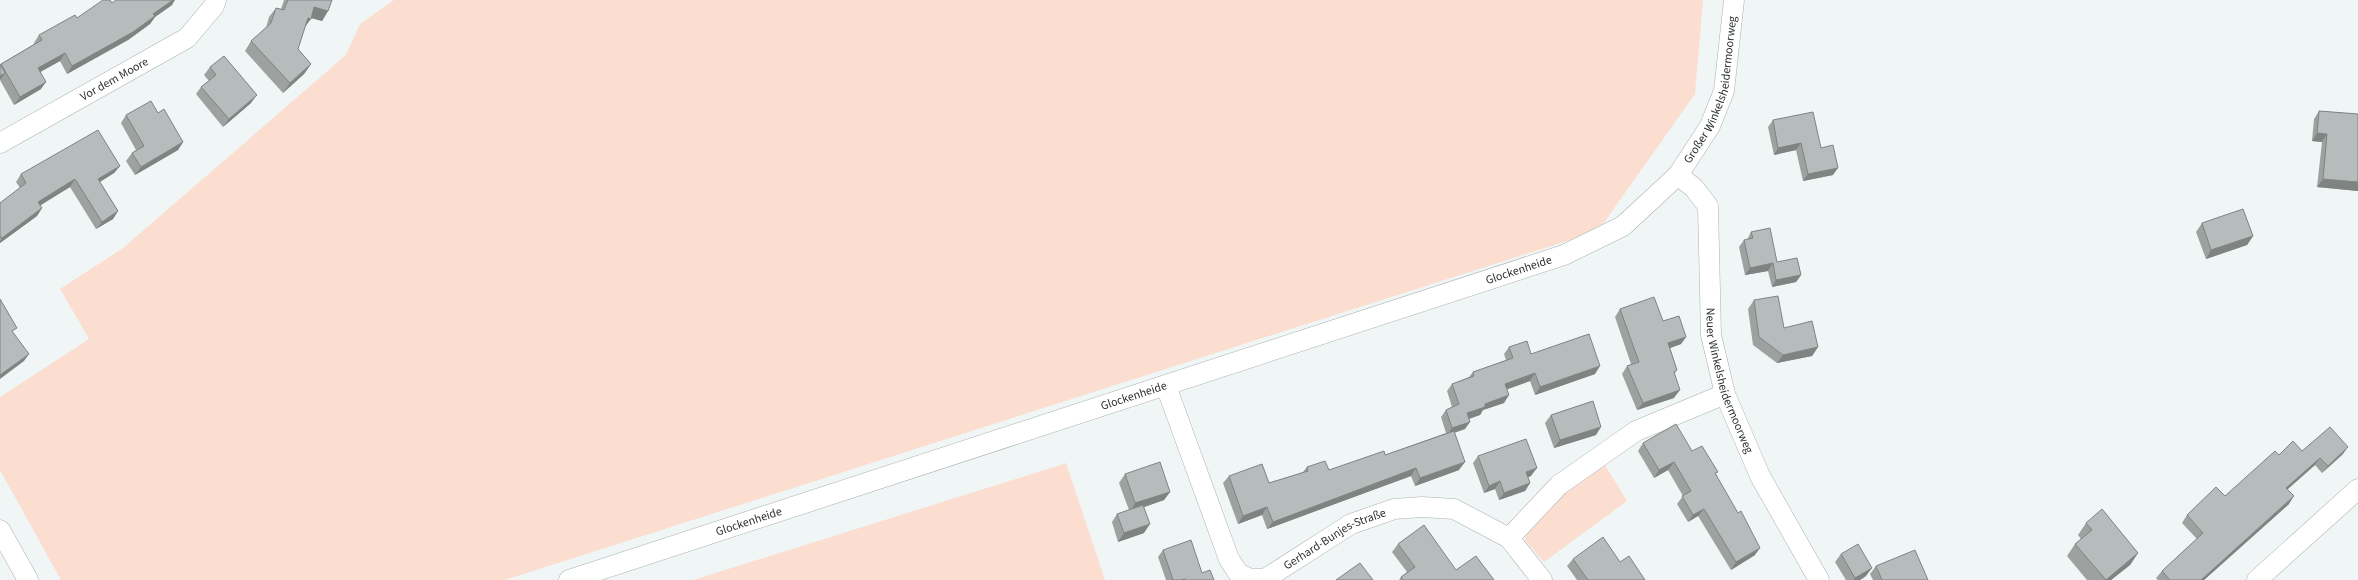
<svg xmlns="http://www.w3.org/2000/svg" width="2358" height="580" font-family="'Source Sans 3',sans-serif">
<rect width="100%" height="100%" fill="#eff6f5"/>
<!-- green -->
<path fill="#fcded1" d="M394 0H1703L1695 94 1598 231 505 580H61L0 470V397L89 339 60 289 123 248 346 55 360 24Z
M1603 462 1627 501 1544 562 1526 541 1525 532 1557 498Z
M1066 463 1105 580H693L1054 467Z"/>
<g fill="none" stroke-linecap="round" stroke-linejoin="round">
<defs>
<g id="minor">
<path id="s1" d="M0 143 187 38 214 6 216 0"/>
<path id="s2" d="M1678 175 1694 188 1708 206 1711 335 1725 394 1760 476 1819 580"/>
<path id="s3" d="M1166 386 1229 559 1238 573 1250 579H1265L1351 524 1394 509 1422 507 1454 509 1509 538 1542 580"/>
<path d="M0 530 28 580"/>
<path d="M1509 538 1559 485 1636 431 1725 394"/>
<path id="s4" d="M569 580 1564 255 1623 226 1678 175 1710 126 1724 91 1734 0"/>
<path d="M2257 580 2358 489"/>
</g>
</defs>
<!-- minor casing -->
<use href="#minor" stroke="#abb1b0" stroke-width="21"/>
<!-- minor -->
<use href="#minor" stroke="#fff" stroke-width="20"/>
</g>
<!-- wall -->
<path fill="#9da2a1" d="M284 0H332L328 11 322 21 311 18 305 27 298 49 311 64 304 74 283 93 245 51 251 41 266 28 269 17 276 8 281 9Z
M112 3 172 5 155 17 150 24 128 40 67 74 60 61 40 72 41 89 14 105 0 80 1 64 34 44V43L39 35Z
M210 67 251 103 223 127 196 94 201 87 209 81 204 75Z
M2319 111 2358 114V191L2317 187 2322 142 2312 141 2314 119Z
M158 113 183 142 178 150 135 175 126 161 132 153 136 150 121 123 126 115Z
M1773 120 1821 148 1833 175 1803 181 1796 150 1774 155 1768 127Z
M120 166 114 173 100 182 118 211 113 219 96 229 70 187 40 205 42 208 37 216 0 243V203L20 188 16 182 21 174Z
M2202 223 2253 236 2247 245 2206 259 2196 232Z
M1751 232 1777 262 1801 275 1796 282 1772 287 1768 271 1745 275 1739 247 1744 240H1747Z
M1754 300 1784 328 1818 347 1812 356 1777 363 1753 345 1748 309Z
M1620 309 1663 321 1686 337 1681 344 1670 348 1677 370 1674 374V398L1637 410 1622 374 1627 366 1631 364 1615 317Z
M1509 347 1595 374 1535 395 1530 381 1507 389 1504 403 1483 410 1480 415 1469 419 1465 429 1454 433 1459 470 1415 486 1411 476 1267 529 1262 515 1238 524 1223 483 1229 476 1269 483 1303 472 1307 467 1329 470 1385 455 1446 433 1441 417 1446 410 1452 407 1447 391 1452 384 1469 377 1473 372 1506 360 1504 354Z
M1551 415 1596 435 1554 448 1545 423Z
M1643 443 1692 451 1716 474 1755 555 1731 570 1698 516 1688 522 1677 504 1683 496 1668 470 1654 478 1638 451Z
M2302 451 2343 454 2322 473 2315 465 2288 489 2289 504 2204 580H2158L2156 578 2162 571 2197 539 2182 523 2187 515 2225 496Z
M1478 456 1531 476 1528 477 1530 483 1525 491 1499 500 1495 489 1484 493 1473 463Z
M1125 474 1170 492 1164 500 1144 507V533L1118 542 1112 522 1117 514 1129 510 1119 483Z
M2086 523 2138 553 2130 565 2111 580H2087L2067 556 2075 544 2081 539 2078 535Z
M1398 544 1456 570 1494 580H1399L1401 577 1407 572 1392 552Z
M1163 550 1202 573 1214 580H1166L1158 557Z
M1841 554 1866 576 1860 580H1846L1835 562Z
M1573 559 1620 562 1645 580H1577L1567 566Z
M1876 566 1928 580H1873L1870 574Z"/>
<!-- shaded-wall -->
<path fill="#7f8483" d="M173 0H175L172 5 155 17 150 24 128 40 67 74 72 66 153 14Z
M314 7 328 11 322 21 308 17Z
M308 18 311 19 304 28Z
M65 53 60 61 33 76 38 68Z
M311 64 304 74 283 93 290 83Z
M5 73 0 80V76Z
M46 82 41 89 14 105 20 97Z
M257 95 251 103 223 127 229 119Z
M2317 133 2327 134 2322 142 2312 141Z
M183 142 178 150 135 175 141 167Z
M1801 143 1796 150 1774 155 1778 148Z
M120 166 114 173 93 186 98 179Z
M1838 168 1833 175 1803 181 1808 174Z
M75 179 70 187 33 210 38 202Z
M2323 179 2358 182V191L2317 187Z
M42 208 37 216 0 243V241L2 238Z
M118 211 113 219 96 229 102 222Z
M2253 236 2247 245 2206 259 2211 250Z
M1773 263 1768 271 1745 275 1750 268Z
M1801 275 1796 282 1772 287 1776 280Z
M1686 337 1681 344 1662 351 1668 343Z
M1818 347 1812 356 1777 363 1783 355Z
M29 354 24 361 0 379V375Z
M1600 366 1595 374 1535 395 1540 387Z
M1535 373 1530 381 1500 392 1505 384Z
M1680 390 1674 398 1637 410 1643 403Z
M1509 395 1504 403 1483 410 1480 415 1462 421 1467 413 1485 404Z
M1470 422 1465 429 1447 435 1452 428Z
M1601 427 1596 435 1554 448 1560 440Z
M2348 447 2343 454 2322 473 2328 466Z
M2320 458 2315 465 2281 495 2286 488Z
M1465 462 1459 470 1415 486 1420 478Z
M1674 462 1668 470 1654 478 1659 470Z
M1416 468 1411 476 1267 529 1273 522Z
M1537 468 1531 476 1521 480 1526 472Z
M1500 481 1495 489 1484 493 1489 486Z
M1530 483 1525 491 1499 500 1504 493Z
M1170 492 1164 500 1130 512 1135 503Z
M2294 496 2289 504 2204 580H2201Z
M1267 507 1262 515 1238 524 1243 516Z
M1704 509 1698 516 1688 522 1693 515Z
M1150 524 1144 533 1118 542 1124 533Z
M1760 548 1755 555 1731 570 1736 562Z
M2138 553 2130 565 2111 580H2105Z
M1872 568 1866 576 1860 580H1854L1855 578Z"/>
<!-- building -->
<path fill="#b6bcbb" stroke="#7f8483" d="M103 0H110L112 3 116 0H173L153 14 155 16 133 32 72 66 65 53 38 68 46 82 20 97 1 64 42 40 39 35 75 15 77 18Z
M288 0H332L328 11 314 7 311 19 308 18 298 49 311 64 290 83 251 41 271 23 276 8 284 10Z
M224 56 257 95 229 119 201 87 216 75 210 67Z
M0 64 5 73 0 76Z
M151 101 158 113 164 109 183 142 141 167 132 153 144 146 126 115Z
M2319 111 2358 114V182L2323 179 2327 134 2317 133Z
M1813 112 1821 148 1833 145 1838 168 1808 174 1801 143 1778 148 1773 120Z
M98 130 120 166 98 179 118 211 102 222 75 179 38 202 42 208 2 238 0 236V203L26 183 21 174Z
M2243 209 2253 236 2211 250 2202 223Z
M1770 228 1777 262 1797 258 1801 275 1776 280 1773 263 1750 268 1744 240 1753 238 1751 232Z
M1778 296 1784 328 1812 321 1818 347 1783 355 1759 337 1754 300Z
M1654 297 1663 321 1679 316 1686 337 1668 343 1677 370 1674 372 1680 390 1643 403 1627 366 1639 362 1620 309Z
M0 299 17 328 12 331 29 354 0 375Z
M1589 334 1600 366 1540 387 1535 373 1505 384 1509 395 1485 404V407L1467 413 1470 422 1452 428 1446 410 1459 404 1452 384 1474 376 1473 372 1513 358 1509 347 1527 341 1531 354Z
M1593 401 1601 427 1560 440 1551 415Z
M1676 424 1692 451 1702 446 1718 472 1715 473 1738 513 1741 511 1760 548 1736 562 1704 509 1693 515 1682 496 1691 491 1674 462 1659 470 1643 443Z
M2330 427 2348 447 2328 466 2320 458 2286 488 2294 496 2201 580H2170L2162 571 2203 533 2187 515 2216 487 2225 496 2275 451 2279 455 2293 441 2302 451Z
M1454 431 1465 462 1420 478 1416 468 1273 522 1267 507 1243 516 1229 476 1262 464 1269 483 1308 471 1307 467 1325 461 1329 470 1384 451 1385 455Z
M1526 439 1537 468 1526 472 1530 483 1504 493 1500 481 1489 486 1478 456Z
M1160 462 1170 492 1135 503 1125 474Z
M1143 505 1150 524 1124 533 1117 514Z
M2102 509 2138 553 2106 580 2075 544 2092 530 2086 523Z
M1424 525 1456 570 1476 556 1494 580H1403L1401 577 1415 567 1398 544Z
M1603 537 1620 562 1629 556 1645 580H1588L1573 559Z
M1191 540 1202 573 1210 570 1214 580H1185V579L1181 580H1173L1163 550Z
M1858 544 1872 568 1855 578 1841 554Z
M1915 550 1928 580H1882L1876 566Z
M1360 563 1373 580H1336Z"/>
<g text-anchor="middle" stroke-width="4" stroke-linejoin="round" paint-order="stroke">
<!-- street labels -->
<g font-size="12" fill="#2f3231" stroke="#fff">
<text dy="4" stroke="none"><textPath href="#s1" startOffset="131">Vor dem Moore</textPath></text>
<text dy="4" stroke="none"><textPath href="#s4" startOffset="1281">Großer Winkelsheidermoorweg</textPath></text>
<text dy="4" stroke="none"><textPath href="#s4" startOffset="999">Glockenheide</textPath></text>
<text dy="4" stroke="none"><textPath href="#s2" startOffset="221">Neuer Winkelsheidermoorweg</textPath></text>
<text dy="4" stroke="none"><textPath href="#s4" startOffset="594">Glockenheide</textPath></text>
<text dy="4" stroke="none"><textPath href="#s4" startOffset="189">Glockenheide</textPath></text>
<text dy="4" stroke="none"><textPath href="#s3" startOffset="310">Gerhard-Bunjes-Straße</textPath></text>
</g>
</g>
</svg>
